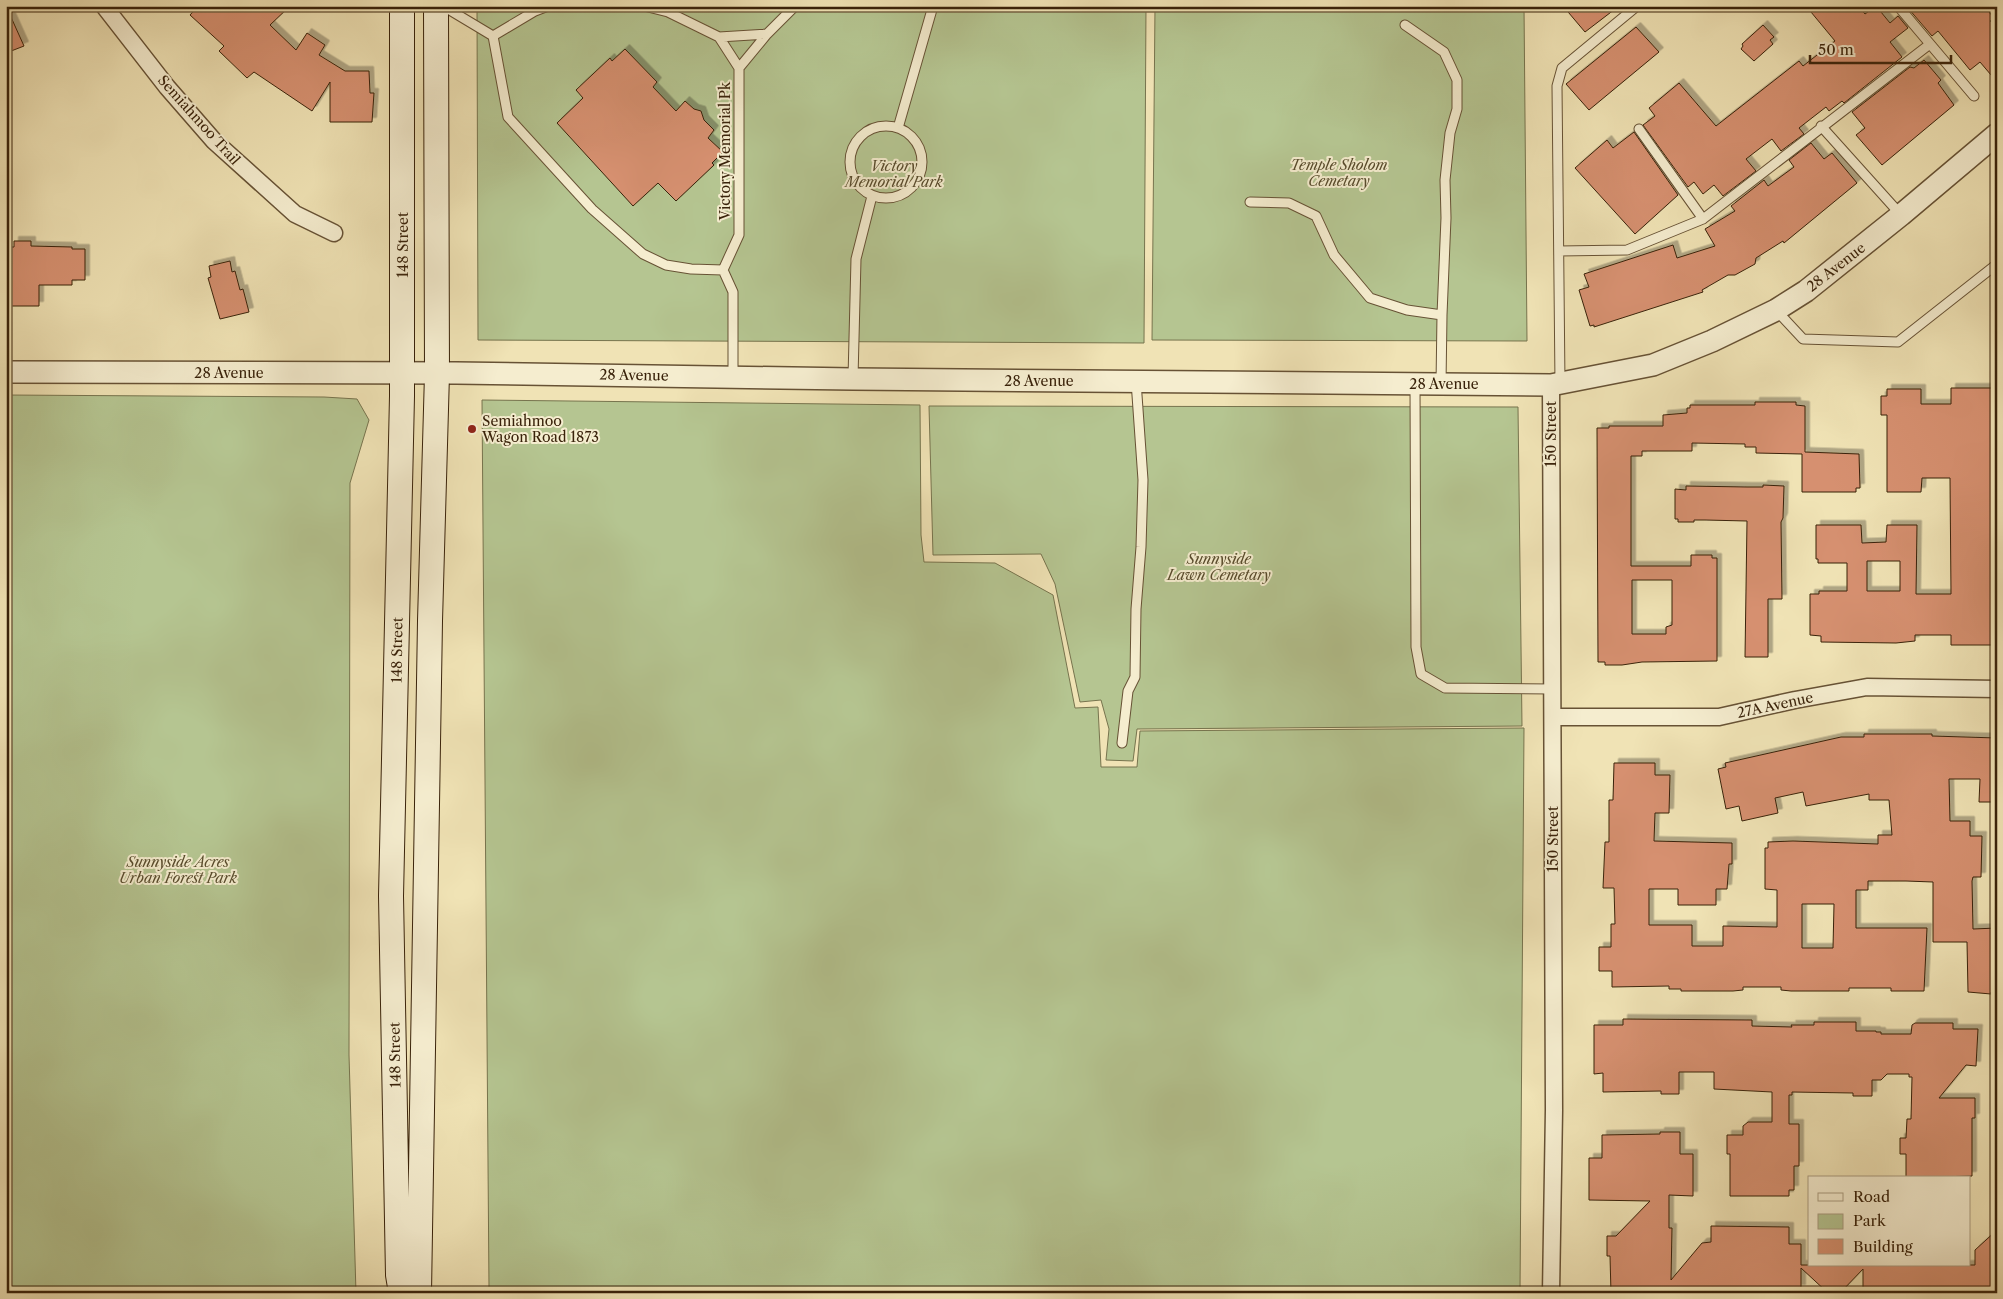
<svg xmlns="http://www.w3.org/2000/svg" width="2003" height="1299" font-family="'Libre Caslon Text',serif">
<defs>
<filter id="shadow"><feDropShadow dx="4.5" dy="-4.5" stdDeviation="0" flood-color="#0004"/></filter>
</defs>
<rect width="100%" height="100%" fill="#f0e3b5"/>
<filter id="stains"><feTurbulence type="fractalNoise" baseFrequency=".004" numOctaves="4"/><feColorMatrix values="0 0 0 0 .2 0 0 0 0 .09 0 0 0 0 .02 0 0 0 .5 -.17"/></filter>
<radialGradient id="worn" r=".72"><stop offset=".6" stop-color="#630" stop-opacity="0"/><stop offset="1" stop-color="#630" stop-opacity=".3"/></radialGradient>
<!-- green -->
<path fill="#b5c591" stroke="#77744e" d="M477 6H1146L1144 343 478 340Z
M1155 6H1524L1527 341 1152 340Z
M6 395 324 397 357 399 369 420 350 483 349 1055 356 1293H6Z
M482 400 920 405 921 535 924 562 995 563 1053 595 1075 708 1098 707 1101 767H1137L1140 731 1524 728 1520 1293H1024L1018 1288H489Z
M929 406 1518 407 1522 726 1137 729 1133 761 1106 760 1109 729 1101 700 1080 702 1055 584 1041 554 933 555Z"/>
<!-- building -->
<path fill="#d6906f" stroke="#39220a" fill-rule="evenodd" filter="url(#shadow)" d="M6 6 24 46 6 53Z
M198 6H290L270 25 296 50 307 33 325 45 319 55 345 71H369L370 93H374L372 122H330V82L312 111 254 72 247 78 219 51 224 46 190 15Z
M1563 6H1619L1585 32Z
M1806 6H1858L1865 14 1876 6 1890 23 1898 16 1908 28 1890 42 1902 57 1844 103 1842 101 1829 111 1826 107 1799 128 1804 134 1781 151 1772 139 1746 159 1756 171 1723 196 1714 185 1703 194 1694 182 1688 187 1643 125 1655 116 1649 108 1679 83 1716 126 1799 61 1803 66 1835 41Z
M1908 6H1984L1994 18 1990 21 1997 28V82L1980 62 1970 70 1938 31 1932 36 1908 8Z
M1763 25 1774 37 1770 40 1773 44 1754 61 1741 49 1743 46 1742 44Z
M1636 27 1659 52 1589 110 1566 84Z
M625 49 657 82 653 87 676 111 685 101 694 109 701 111 704 120 714 130 708 138 723 152 712 163 714 165 676 201 658 183 633 206 557 123 583 98 576 90 610 58 612 61Z
M1924 60 1941 80 1938 83 1954 105 1882 165 1856 135 1865 128 1852 112 1910 67 1914 68Z
M1634 132 1678 195 1635 234 1575 168 1607 140 1613 148Z
M1811 143 1824 159 1832 153 1857 183 1784 243 1783 241 1756 258 1755 264 1735 275H1728L1702 290 1703 292 1594 327V325L1590 326 1579 290 1589 287 1584 274 1673 245 1677 258 1715 246 1705 229 1735 211 1731 206 1764 180 1768 186 1794 167 1789 160Z
M14 241H31V246L72 247V249H85V280H72V285H39V306H11V247H14Z
M230 261 232 272 235 271 240 290 243 289 249 312 220 319 208 278 211 277 209 266Z
M1951 388H1992V392H1997V645H1951V635H1915V641L1896 643 1821 642V636L1810 635V594H1819V591H1847V563H1818V559H1816V525H1861L1862 543 1886 542 1887 525H1917L1916 594H1951L1950 478H1922L1921 492H1887V415H1881V396H1887V389H1921V404H1951ZM1867 561H1900V591H1867Z
M1755 402H1796V405L1805 406V452L1859 454 1860 488H1856V492H1802V454L1756 453V447H1745V444L1692 443V451H1642V456H1631V566H1691V555H1712V558H1717V661L1642 662 1622 665H1605V662H1598L1597 428H1609V426H1663V415L1687 413V408H1690V405H1755ZM1632 580H1672V625L1666 627V634H1632Z
M1763 485 1784 486 1783 518 1781 522 1782 599H1768V657H1745L1747 521 1705 520H1694V522H1678V519H1675V489L1686 490V486L1747 487H1763Z
M1864 734H1932V736L1997 738V802H1979L1980 779H1949L1950 821H1970V836H1982L1981 877H1973L1972 881 1973 929 1997 928V992H1991V994L1968 992 1967 942H1933V882L1906 881H1868V890H1856V928H1927L1924 991H1891V988H1849V991H1791L1781 990V987H1743V990L1733 991H1681V989H1669V986L1612 987V971H1599V947H1611V924H1615L1614 888H1603L1605 842H1609V800H1613L1614 763H1655V775H1670L1669 813H1655L1654 841 1732 843V864H1729L1727 889H1716V905H1678V889H1649V925H1692V946H1723V926L1777 927V890L1765 889V848H1768V842L1793 841 1878 844V835H1892L1889 800H1869V794L1806 806 1803 792 1775 798 1778 813 1742 821 1739 806 1726 809 1718 769 1726 767 1725 763 1841 737H1864ZM1802 904H1834L1833 948H1802Z
M1623 1019 1752 1020V1026L1792 1027 1791 1025H1814V1022H1856V1031H1876V1032H1881V1034H1911L1912 1025 1915 1023H1953V1029H1978L1976 1066 1966 1065 1939 1098H1975V1118H1972V1176L1906 1178V1154H1900V1138H1906L1907 1119H1911L1912 1077H1909V1074H1887L1881 1080H1872V1096H1853V1093L1792 1092V1095H1789V1124H1799V1166H1794V1190H1789V1196H1730V1154H1727V1135H1743V1126L1748 1122H1772V1092L1714 1089V1072H1679V1094H1661V1091L1603 1092V1073L1594 1074V1025H1623Z
M1660 1132H1680V1154H1693V1196L1669 1195V1228H1672L1671 1280 1702 1243 1711 1242V1226L1789 1227V1244H1801V1265H1975V1250L1997 1230V1291L1930 1290V1293H1863V1269L1840 1293H1828L1801 1268V1289H1796V1291H1702V1288H1671L1669 1293H1611L1610 1256H1607V1236H1616L1650 1201 1589 1200V1158H1602V1135L1660 1134Z"/>
<g fill="none" stroke-linecap="round" stroke-linejoin="round">
<defs>
<path id="service" d="M443 6 493 36 535 11 548 6
M644 6 668 12 719 37 739 68V235L723 270 733 292V376
M1898 6 1974 96
M1405 25 1444 52 1457 80V109L1450 133 1445 180 1446 218 1442 315
M493 36 508 117 592 209 643 254 666 265 691 269 723 270
M719 37 767 34
M739 68 767 34 795 6
M850 162a36 36 0 1 1 72 0a36 36 0 1 1-72 0Z
M1821 126 1901 215
M898 128 933 6
M1639 129 1703 219
M1250 202 1289 203 1316 216 1334 255 1370 298 1407 310 1442 315 1441 384
M1559 251 1627 250 1703 219 1930 44
M1776 310 1803 339 1898 342 1997 264
M853 378 856 259 872 196
M1560 383 1557 86 1562 68 1637 6
M1415 385 1416 647 1421 674 1445 688 1553 689
M1122 743 1128 691 1135 677 1136 609 1141 547 1143 480 1136 381"/>
<path id="minor" d="M104 6 167 87 214 141 295 214 334 233
M1553 717H1719L1795 700 1867 687 1997 689
M1551 1293 1554 1110 1551 385"/>
<path id="tertiary" d="M6 372 456 373 853 379 1551 385 1653 365 1712 341 1776 310 1806 291 1901 215 1997 134"/>
<path id="secondary" d="M401 1293 398 1275 391 896 402 396V6
M419 1293 430 621 437 374 436 6"/>
</defs>
<!-- service casing -->
<use href="#service" stroke="#675235" stroke-width="11"/>
<!-- minor casing -->
<use href="#minor" stroke="#675235" stroke-width="19"/>
<!-- tertiary casing -->
<use href="#tertiary" stroke="#675235" stroke-width="24"/>
<!-- secondary casing -->
<use href="#secondary" stroke="#39220a" stroke-width="26"/>
<!-- service -->
<use href="#service" stroke="#f5edcf" stroke-width="9"/>
<!-- minor -->
<use href="#minor" stroke="#f5edcf" stroke-width="16"/>
<!-- tertiary -->
<use href="#tertiary" stroke="#f5edcf" stroke-width="21"/>
<!-- secondary -->
<use href="#secondary" stroke="#f5edcf" stroke-width="24"/>
</g>
<!-- markers -->
<circle fill="#8f2418" stroke="#f5edcf" stroke-width="2" cx="472" cy="429" r="5"/>
<g text-anchor="middle" stroke-width="4" stroke-linejoin="round" paint-order="stroke">
<!-- street labels -->
<g font-size="14" fill="#39220a" stroke="#f5edcf">
<text transform="translate(199 120) rotate(48)" y="5">Semiahmoo Trail</text>
<text transform="translate(725 151) rotate(-90)" y="5">Victory Memorial Pk</text>
<text transform="translate(403 245) rotate(-90)" y="5">148 Street</text>
<text transform="translate(1836 267) rotate(-38)" y="5">28 Avenue</text>
<text x="229" y="378">28 Avenue</text>
<text transform="translate(634 375) rotate(1)" y="5">28 Avenue</text>
<text x="1039" y="386">28 Avenue</text>
<text x="1444" y="389">28 Avenue</text>
<text transform="translate(1551 434) rotate(-90)" y="5">150 Street</text>
<text transform="translate(397 650) rotate(-89)" y="5">148 Street</text>
<text transform="translate(1775 705) rotate(-12)" y="5">27A Avenue</text>
<text transform="translate(1553 839) rotate(-90)" y="5">150 Street</text>
<text transform="translate(395 1055) rotate(-91)" y="5">148 Street</text>
</g>
<!-- park labels -->
<g font-size="14" font-style="italic" fill="#584b2c" stroke="#f5edcf">
<text x="1339" y="170">Temple Sholom<tspan x="1339" dy="16">Cemetary</tspan></text>
<text x="894" y="171">Victory<tspan x="894" dy="16">Memorial Park</tspan></text>
<text x="1219" y="564">Sunnyside<tspan x="1219" dy="16">Lawn Cemetary</tspan></text>
<text x="178" y="867">Sunnyside Acres<tspan x="178" dy="16">Urban Forest Park</tspan></text>
</g>
<!-- poi labels -->
<g font-size="14" fill="#39220a" stroke="#f5edcf" text-anchor="start">
<text x="482" y="426">Semiahmoo<tspan x="482" dy="16">Wagon Road 1873</tspan></text>
</g>
</g>
<!-- margin -->
<rect width="2003" height="1299" fill="none" stroke="#f0e3b5" stroke-width="25"/>
<rect x="8" y="8" width="1988" height="1284" fill="none" stroke="#39220a" stroke-width="2.5"/>
<rect x="12" y="12" width="1978" height="1274" fill="none" stroke="#39220a"/>
<!-- legend -->
<rect x="1808" y="1176" width="162" height="90" fill="#f5edcf" stroke="#aa9c80"/>
<rect x="1818" y="1193" width="25" height="8" fill="#f5edcf" stroke="#aa9c80"/>
<text x="1853" y="1202" font-size="15" fill="#39220a">Road</text>
<rect x="1818" y="1214" width="25" height="15" fill="#b5c591" stroke="#aa9c80"/>
<text x="1853" y="1226" font-size="15" fill="#39220a">Park</text>
<rect x="1818" y="1239" width="25" height="15" fill="#d6906f" stroke="#aa9c80"/>
<text x="1853" y="1252" font-size="15" fill="#39220a">Building</text>
<!-- scale -->
<path d="M1810 55v8h141v-8" fill="none" stroke="#39220a" stroke-width="2.5"/>
<text x="1818" y="55" font-size="15" fill="#39220a" stroke="#f5edcf" stroke-width="4" paint-order="stroke">50 m</text>
<rect width="100%" height="100%" filter="url(#stains)"/>
<rect width="100%" height="100%" fill="url(#worn)"/>
</svg>
